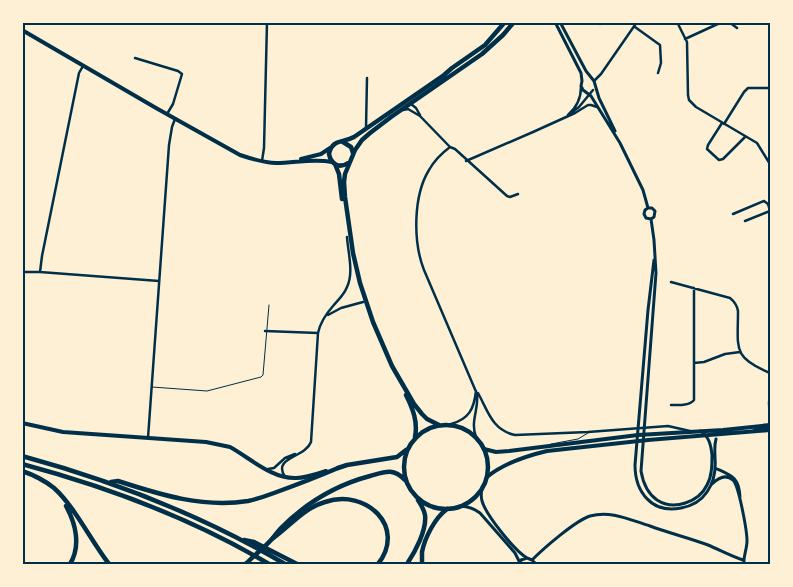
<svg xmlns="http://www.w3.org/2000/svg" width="793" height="587" font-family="'Alegreya Sans',sans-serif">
<rect width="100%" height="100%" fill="#fdf0d5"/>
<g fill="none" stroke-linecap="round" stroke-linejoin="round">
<!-- service -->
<path stroke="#003049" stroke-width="1" d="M152 387 207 391 261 377 263 375 269 305
M551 444 578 439 588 433"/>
<!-- minor -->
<path stroke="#003049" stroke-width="2.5" d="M596 22 600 24V22
M677 22 687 42 688 95 689 100 696 107 757 143 770 164
M729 22 737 28
M635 27 660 45 661 63 658 73
M685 39 722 22
M135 58 178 71 182 74 173 104 167 114
M594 81 601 74 637 22
M411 104 416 108 420 115
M403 110 408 109 420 116 450 147 455 149 507 196 510 197 518 194
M572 112 579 107 593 90
M568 115C577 107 581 99 581 87
M722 123 708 145 707 149 719 160 723 159 745 137
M724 124 744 92 748 88H770
M366 128 367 78
M450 147C442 153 434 161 429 170 413 196 413 242 424 270L477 394C479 410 470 421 476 437
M262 161 264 148 267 22
M466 161 533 132 575 113 588 105H591L597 107
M733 214 764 201 768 204 770 210
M745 221 770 211
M22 272H40L159 281
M40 272 42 256 79 73 83 66
M671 282 730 298C735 302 737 305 738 311 738 349 732 357 770 373
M328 315 341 308 363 302
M265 331 318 333
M694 363 704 362 725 354 740 352
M770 391 769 403 770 422
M478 393C488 411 492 430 515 435L588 432 668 426 690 431
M671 405C679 405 689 406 694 400V288
M451 424C469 419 474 409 476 391
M754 430 759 428H768L769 426
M148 438 169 145 172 127 175 119
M268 469 274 468 285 458 295 454
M285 477C272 457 305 458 311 442L318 333C320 323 326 314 333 306 338 300 344 295 347 287 354 272 348 253 347 237"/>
<!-- tertiary -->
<path stroke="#003049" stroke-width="3" d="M555 22 581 73 582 81 581 86 583 90 591 96 620 143 643 190 648 208
M560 22 586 71 594 81 599 98 615 131
M648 208 645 210 644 214 646 218 651 219
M648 208H652L655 211 654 217 651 219
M651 219 654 240 656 273 641 471C643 483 647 493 657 500 674 511 699 502 707 485 712 476 712 465 712 455 711 445 709 436 700 431
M654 260 648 310 635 465C635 492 652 514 681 508 692 506 701 501 707 492 714 482 716 470 715 458 715 452 714 446 716 439
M715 468C732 476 739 477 740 497
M712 484C718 478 726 474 733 480 739 486 747 531 747 541 747 549 743 557 744 564
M482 489C481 493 481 497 482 501 486 515 514 550 527 558
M460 506C469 507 473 508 480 513L515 553 520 563
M532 560C544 548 575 521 590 516 611 510 630 520 650 526 669 533 689 538 708 545 720 550 731 556 743 560
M520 564 521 560 527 558 532 560 536 564"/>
<!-- secondary -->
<path stroke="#003049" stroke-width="4" d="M22 30 156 108 240 155C252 159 264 163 276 163 295 163 313 158 332 162
M301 159 321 154 330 148
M22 423 63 432 206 442 230 447C250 458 272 479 296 478 306 478 317 474 326 471
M484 449 496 452 509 451 638 435 723 430 770 425
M487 477C504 463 526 456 547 451L648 440 770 430"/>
<!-- primary -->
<path stroke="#003049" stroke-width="4.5" d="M343 142 351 147 353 153
M348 163C339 169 331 164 329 154 332 139 343 143 354 137L444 75 452 68 485 45 505 22
M335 164 339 174 342 199
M406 395C413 409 418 422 415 437
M404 467a42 42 0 1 1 84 0a42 42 0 1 1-84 0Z
M439 425 427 419 422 414 414 404 392 366 373 322 360 283 353 253 345 197 344 182 345 174 355 150 362 140 370 133 391 117 482 54 503 35 514 22
M338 468 347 465 397 457 406 450
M246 564C253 556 263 549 271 540 274 537 277 532 281 528 305 504 336 485 370 476 384 472 393 467 405 480
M407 564C415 552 427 530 425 515 424 509 421 505 418 500"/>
<!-- trunk -->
<path stroke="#003049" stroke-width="4.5" d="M22 456C114 481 203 516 285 564
M22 464C108 487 193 519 269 564
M22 471C34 475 44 480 54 488 75 507 91 541 109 564
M111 482 118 481C161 495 203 508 248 501 257 499 266 496 274 493 296 485 317 477 338 468
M66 506C76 524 81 546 70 564
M272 539C290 526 304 508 325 502 366 488 407 527 378 564
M244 540 254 542 297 564
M245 564 247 563
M422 564C422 560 422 556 422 552 425 537 435 518 447 509"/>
</g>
<!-- border -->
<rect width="793" height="587" fill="none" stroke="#fdf0d5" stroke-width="48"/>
<rect x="24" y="24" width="745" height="539" fill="none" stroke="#003049" stroke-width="2"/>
</svg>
